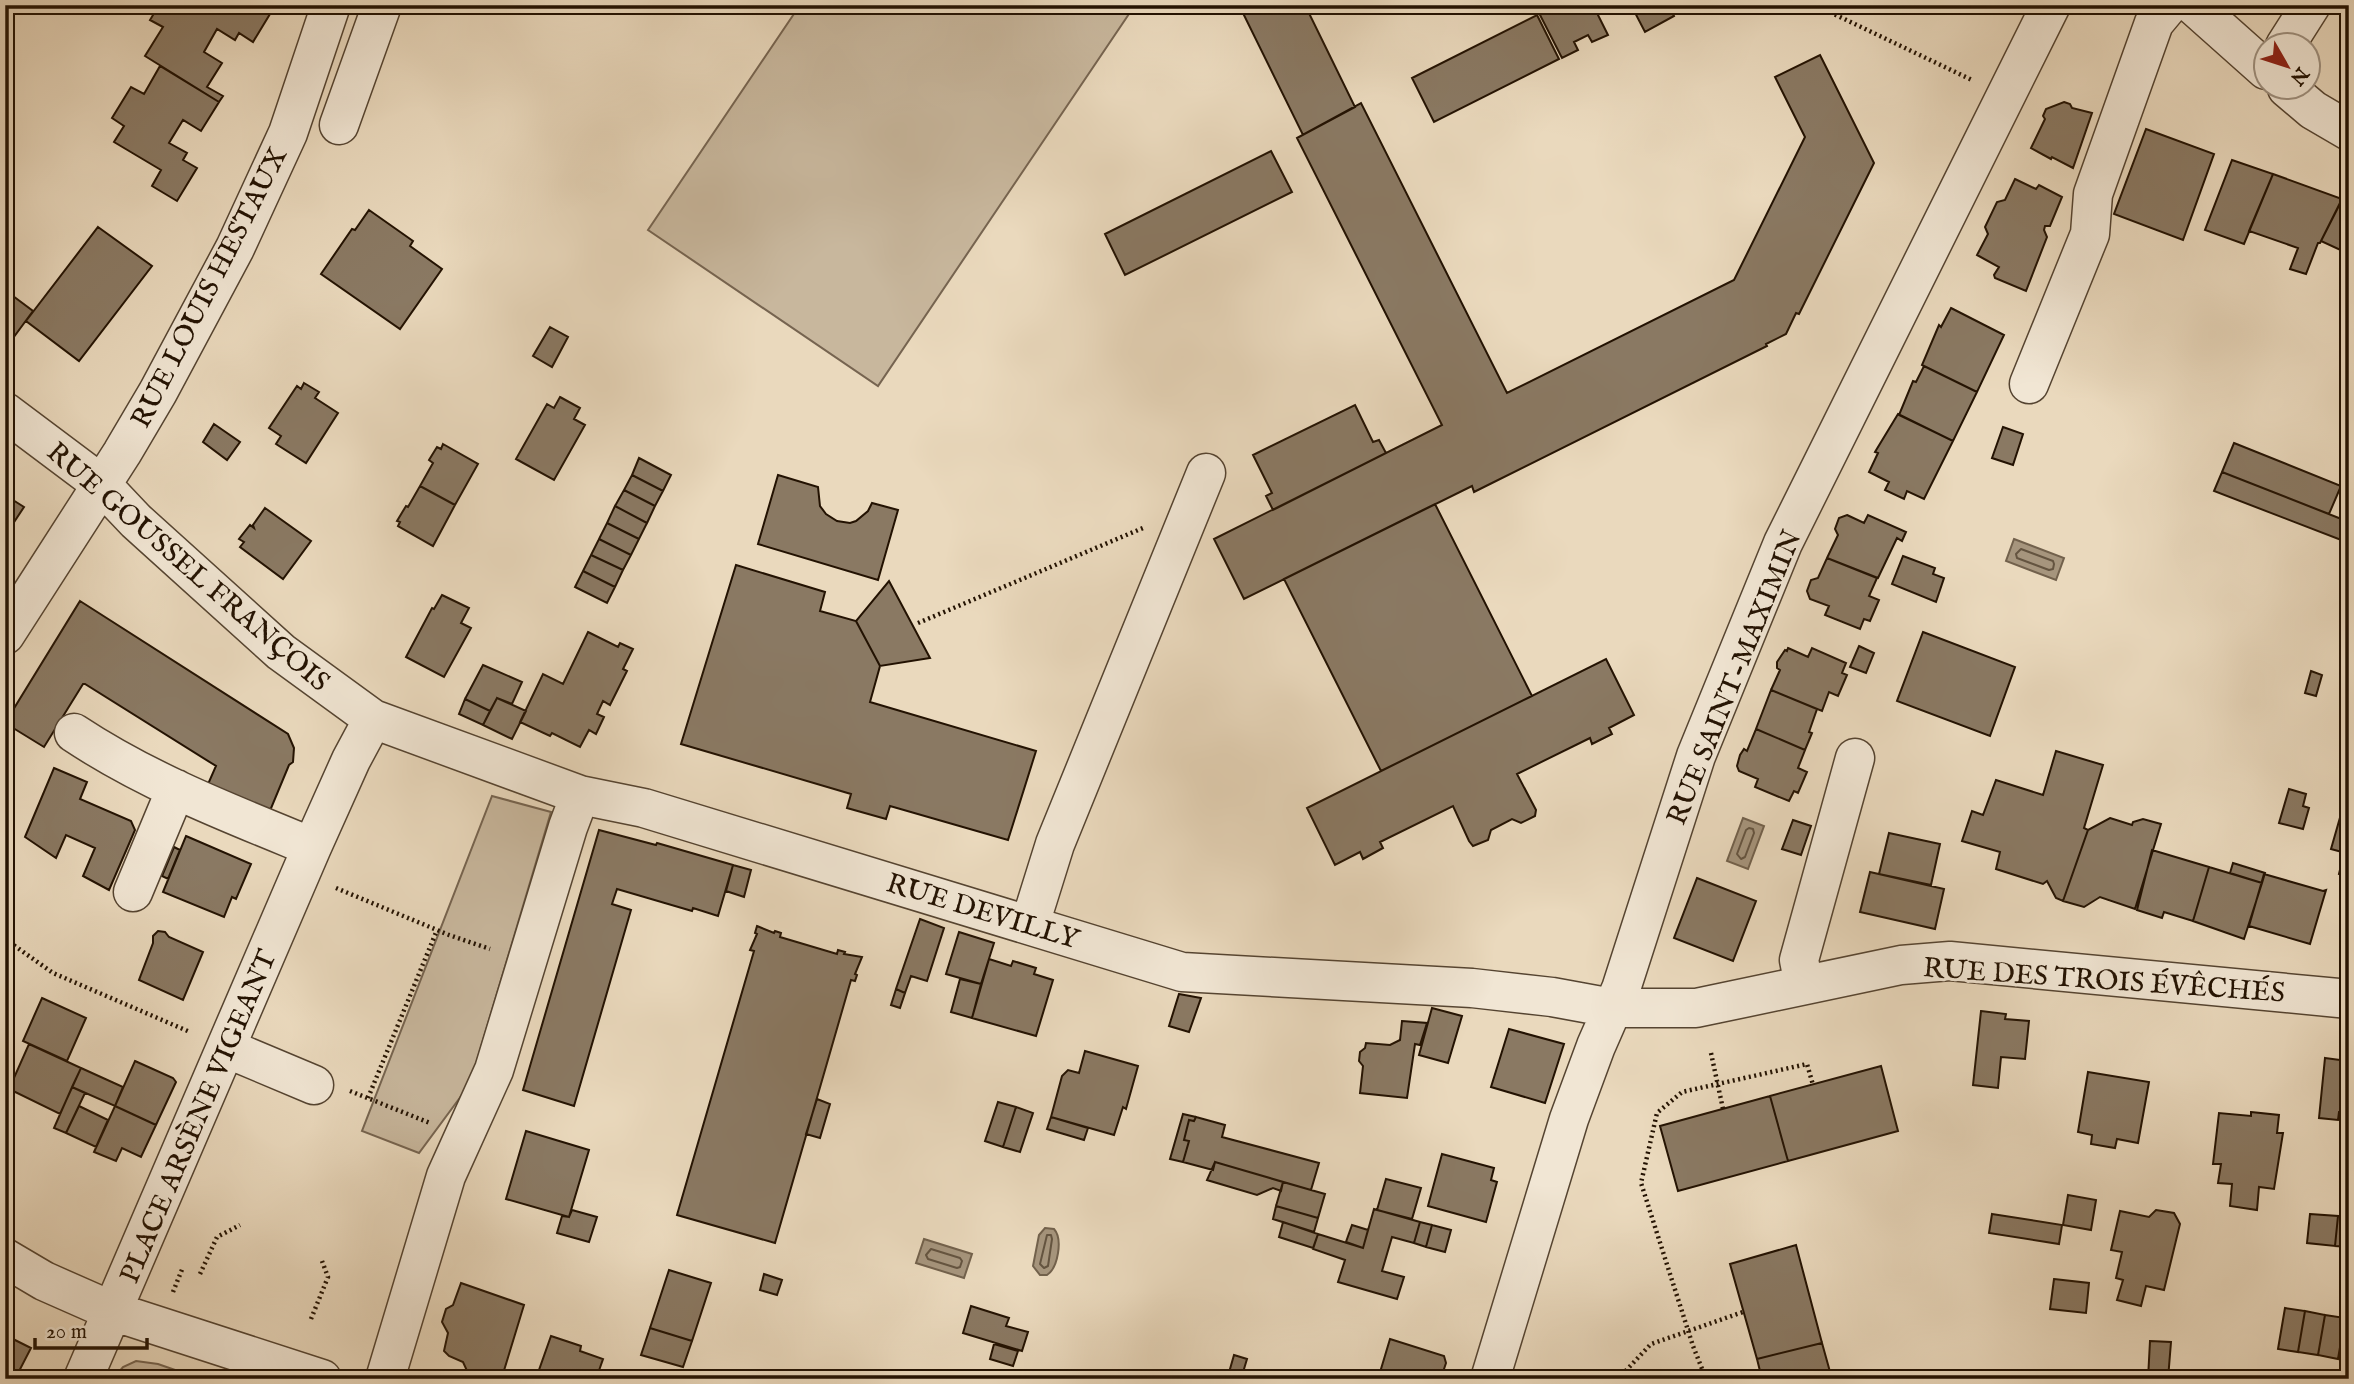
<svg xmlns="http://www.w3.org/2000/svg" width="2354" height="1384" font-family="'IM FELL English',serif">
<rect width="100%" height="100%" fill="#ead9bd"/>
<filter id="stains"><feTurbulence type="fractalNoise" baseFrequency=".00286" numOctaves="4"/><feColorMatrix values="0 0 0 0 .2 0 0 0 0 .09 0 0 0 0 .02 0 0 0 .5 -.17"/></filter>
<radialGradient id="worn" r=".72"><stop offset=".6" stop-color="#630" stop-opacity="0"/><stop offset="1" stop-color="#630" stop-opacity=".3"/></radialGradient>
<!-- green -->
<path fill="#c8b79d" stroke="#766450" stroke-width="2" d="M800 5H1135L878 386 648 230Z
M492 796 551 812 470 1084 419 1153 362 1131Z
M136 1361 158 1364 201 1379H113L123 1367Z"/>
<!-- water -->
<path fill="#a6957d" stroke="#72614c" stroke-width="2" d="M2014 539 2064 558 2056 580 2006 561Z
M1743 818 1764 826 1748 869 1727 861Z
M1045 1228 1054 1229C1063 1239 1058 1268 1047 1275H1040L1033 1266 1039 1235Z
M924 1239 972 1254 964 1278 916 1263Z"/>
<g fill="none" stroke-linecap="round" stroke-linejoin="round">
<!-- shore -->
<path stroke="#645440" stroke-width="2" d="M2021 549 2053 561 2054 564 2053 569 2049 570 2017 558 2016 554Z
M1749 828 1753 829 1754 833 1745 857 1741 859 1737 854 1746 830Z
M1047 1235H1051L1052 1239 1048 1266 1044 1268 1040 1264Z
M931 1249 960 1258 962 1261 960 1267 957 1268 928 1259 926 1255Z"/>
</g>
<!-- building -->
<path fill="#8a7963" stroke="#231202" stroke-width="2" d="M159 5H234L239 8 241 5H266L273 9 253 42 239 33 235 40 217 29 204 52 222 63 207 87 223 96 219 102 145 56 163 27 150 20Z
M1239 5H1305L1355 107 1303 135Z
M1559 5H1593L1608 35 1592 42 1588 35 1574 42 1578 50 1562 58 1540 15Z
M1631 5H1669L1674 16 1645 32Z
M1537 15 1559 59 1434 122 1412 78Z
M1820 55 1874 163 1799 314 1796 313 1786 334 1766 344 1767 346 1490 484 1474 492 1472 486 1244 599 1214 539 1442 425 1297 138 1361 103 1507 393 1734 280 1805 137 1775 77Z
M160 66 219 102 201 131 183 120 169 143 187 153 183 160 197 168 177 201 152 186 161 170 114 142 124 126 112 118 131 87 144 94Z
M2064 102 2070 104 2072 108 2092 113 2073 168 2052 157 2051 159 2031 148 2045 119 2043 116 2046 109Z
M2146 129 2214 154 2183 240 2114 214Z
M1271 151 1292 192 1125 275 1105 234Z
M2232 160 2273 174 2244 244 2205 230Z
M2273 174 2342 199 2320 243H2318L2306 274 2290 269 2298 248 2249 231Z
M2015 179 2036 189 2039 185 2062 197 2050 226H2045L2044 230 2047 237 2026 291 1995 278 1994 275 1999 267 1977 255 1988 234 1985 227 1997 202 2005 200Z
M2349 186V254L2321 241Z
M369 210 413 241 410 246 442 269 400 329 321 274 352 229 355 230Z
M98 227 152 266 79 361 26 321Z
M5 290 33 311 5 349Z
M1951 308 2004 335 1977 392 1922 365 1939 325 1941 327Z
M550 327 568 337 552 367 533 356Z
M1924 366 1977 392 1953 441 1899 415 1913 381 1916 382Z
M304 383 319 392 315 398 338 413 306 463 276 444 281 436 269 428 297 386 301 389Z
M560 397 580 408 574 419 585 425 554 480 516 459 547 404 554 408Z
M1355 405 1373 442 1379 440 1386 453 1273 510 1266 496 1272 493 1253 455Z
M1898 414 1953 441 1924 499 1907 491 1904 499 1885 490 1889 482 1869 472 1878 453 1875 452Z
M214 424 240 442 227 460 203 442Z
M2003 427 2023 434 2013 465 1992 458Z
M2234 443 2341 486 2329 514 2222 472Z
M443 444 478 464 455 505 420 486 433 463 429 460 437 447 441 449Z
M639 458 671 475 663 491 632 475Z
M2222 472 2349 522V543L2214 491Z
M632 475 663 491 655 506 624 490Z
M778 475 818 487 820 506 826 514 837 521 850 523 856 521 868 511 872 503 898 510 878 580 758 544Z
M420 486 455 505 433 546 398 526 400 522 397 521 406 506 408 507Z
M624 490 655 506 647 523 615 506Z
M5 495 24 507 5 536Z
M1435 504 1532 696 1381 771 1284 579Z
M615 506 647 523 639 539 607 523Z
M265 508 311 541 283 579 240 547 244 542 239 539 250 525 254 528 253 525Z
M1847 515 1864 523 1868 515 1906 532 1902 541 1897 538 1878 578 1827 558 1838 535 1835 529 1839 518Z
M607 523 639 539 631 555 599 539Z
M599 539 631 555 623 570 591 555Z
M591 555 623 570 615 587 583 571Z
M1903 556 1935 568 1933 574 1944 578 1936 602 1892 584Z
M1827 558 1877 578 1869 596 1879 600 1870 621 1864 619 1860 629 1825 615 1829 606 1810 599 1807 591 1811 580 1818 578Z
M736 565 825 592 820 611 856 621 880 666 870 702 1036 751 1008 840 890 806 886 819 847 808 851 794 681 744Z
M583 571 615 587 607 603 575 587Z
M889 581 930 658 880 666 856 621Z
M442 595 469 608 461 623 471 628 444 677 406 657 432 608 434 609Z
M80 601 288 734 294 748 293 762 289 765 267 818 205 791 216 766 85 684H83L44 747 5 723Z
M588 632 618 647 620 643 633 649 623 669 627 671 610 705 603 701 597 714 604 717 596 734 589 730 580 747 552 733 550 736 520 722 543 674 563 684Z
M1923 632 2015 667 1990 736 1897 701Z
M1859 646 1874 653 1866 673 1850 667Z
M1788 648 1808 657 1812 648 1846 663 1842 673 1847 675 1838 696 1829 692 1822 711 1771 690 1780 670 1777 668V662L1785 650 1787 651Z
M1606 659 1634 715 1609 728 1612 734 1592 744 1590 738 1517 774 1536 810 1535 816 1521 823 1512 819 1491 830 1488 840 1473 846 1469 841 1453 806 1380 842 1383 848 1363 859 1360 852 1335 865 1307 808Z
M483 665 522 682 512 704 497 698 490 711 465 699Z
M2311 671 2322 675 2316 696 2305 693Z
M1771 690 1817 709 1809 732 1812 733 1805 750 1756 729Z
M497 698 526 711 512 739 483 725Z
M465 699 490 711 483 725 459 714Z
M1756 729 1805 750 1798 768 1807 772 1798 793 1794 791 1789 801 1755 787 1758 779 1739 771 1737 766 1740 755 1744 749 1747 751Z
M2056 751 2103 765 2084 828 2088 830 2063 901 2056 898 2047 881 2043 884 1996 869 2000 852 1962 841 1972 811 1983 815 1996 780 2043 795Z
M54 768 87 782 80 799 131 821 135 830 109 890 83 876 95 848 66 835 56 858 25 837Z
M2349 786V854L2331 849Z
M2289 789 2306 794 2303 806 2309 808 2303 829 2279 823Z
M2110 818 2132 825 2133 822 2143 819 2161 824 2135 909 2100 897 2084 907 2063 901 2088 830Z
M1793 820 1811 826 1801 855 1782 849Z
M599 830 656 845 657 843 733 865 718 916 693 908 692 911 617 889 612 904 631 910 574 1106 523 1090Z
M1889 833 1940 844 1931 885 1879 874Z
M186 836 251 864 236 899 232 897 224 917 163 892Z
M174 847 180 850 168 879 162 876Z
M2152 850 2209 867 2193 921 2164 912 2162 918 2137 910Z
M2344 853 2349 854V876L2339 874Z
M2233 863 2265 873 2262 883 2230 873Z
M733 865 751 870 744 897 726 891Z
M2209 867 2262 883 2244 939 2193 921Z
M1870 872 1944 889 1935 929 1860 912Z
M2264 874 2323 891 2326 890 2310 944 2249 926Z
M1697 878 1756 901 1733 961 1674 938Z
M920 919 944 928 927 981 911 976 905 993 896 989Z
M757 926 774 933 775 931 781 933 780 937 837 954 838 950 845 952 844 954 862 957 855 974 857 975 855 981 851 980 775 1243 677 1215 754 951 750 950 757 934 755 933Z
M158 931 165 932 169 937 203 952 183 1000 139 980 153 943V936Z
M959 932 994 943 981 984 946 974Z
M989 959 1011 966 1013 961 1036 968 1034 974 1053 980 1036 1036 972 1018Z
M960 979 981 984 972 1018 951 1012Z
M896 989 905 993 900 1008 891 1005Z
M1179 994 1201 998 1189 1032 1169 1026Z
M42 998 86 1018 67 1061 23 1041Z
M1432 1008 1462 1016 1448 1063 1419 1055Z
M1981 1011 2006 1014 2005 1019 2029 1021 2025 1059 2001 1057 1998 1088 1973 1085Z
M1402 1021 1427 1023 1420 1045 1415 1044 1407 1098 1360 1093 1363 1066 1359 1061 1360 1052 1365 1048 1366 1043 1390 1045 1400 1040Z
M1509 1029 1564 1044 1545 1103 1491 1087Z
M29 1044 81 1068 60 1114 9 1089Z
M1085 1051 1138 1066 1126 1109 1123 1107 1114 1135 1051 1117 1062 1076 1068 1070 1079 1073Z
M2325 1058 2340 1060 2349 1058V1113L2339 1112 2338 1120 2319 1118Z
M135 1061 173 1078 176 1082 156 1125 115 1106Z
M1881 1066 1898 1131 1788 1161 1770 1096Z
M81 1068 123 1087 115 1106 72 1087Z
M2088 1072 2149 1082 2138 1143 2117 1139 2115 1148 2091 1144 2092 1135 2078 1132Z
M72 1087 85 1093 66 1133 54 1128Z
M1770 1096 1788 1161 1678 1191 1660 1126Z
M817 1099 830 1104 820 1138 806 1134Z
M998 1102 1016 1107 1003 1147 985 1141Z
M79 1106 108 1120 96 1147 66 1133Z
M115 1106 156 1125 141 1157 122 1148 116 1161 94 1152Z
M1016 1107 1033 1113 1020 1152 1003 1147Z
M2251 1112 2279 1115 2277 1133H2283L2274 1189 2259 1187 2257 1210 2230 1206 2232 1184 2218 1183 2221 1164H2213L2219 1113 2251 1116Z
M1183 1114 1196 1117 1194 1121 1189 1120 1184 1140 1189 1141 1183 1162 1170 1159Z
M1051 1117 1088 1128 1084 1140 1047 1129Z
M1196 1117 1225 1125 1222 1137 1319 1163 1311 1190 1215 1162 1213 1170 1183 1162 1189 1141 1184 1140 1189 1120 1194 1121Z
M526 1131 589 1150 569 1217 506 1199Z
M1442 1154 1494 1168 1491 1180 1497 1182 1486 1222 1428 1206Z
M1215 1162 1283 1182 1281 1191 1273 1188 1257 1195 1207 1180Z
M1386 1179 1421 1188 1412 1219 1377 1210Z
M1283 1182 1325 1194 1318 1218 1276 1206Z
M2068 1195 2096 1200 2091 1230 2063 1225Z
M1276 1206 1318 1218 1314 1232 1273 1219Z
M1374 1209 1420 1222 1414 1243 1392 1237 1382 1271 1404 1277 1397 1299 1338 1282 1345 1260 1313 1249 1318 1234 1363 1248Z
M572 1210 597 1217 589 1242 557 1233 562 1216 569 1217Z
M2156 1210 2174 1213 2180 1224 2164 1290 2146 1286 2141 1306 2117 1300 2123 1280 2116 1278 2122 1252 2111 1250 2120 1211 2149 1217Z
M1992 1214 2062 1225 2059 1244 1989 1233Z
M2310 1214 2338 1216 2335 1246 2307 1243Z
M2338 1216 2349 1217V1247L2335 1246Z
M1283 1222 1318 1234 1313 1248 1279 1237Z
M1420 1222 1432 1225 1426 1247 1414 1243Z
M1352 1225 1368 1230 1363 1248 1346 1242Z
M1432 1225 1451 1230 1445 1252 1426 1247Z
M1796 1245 1822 1343 1757 1359 1730 1264Z
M669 1270 711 1283 692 1341 650 1328Z
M764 1274 782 1280 777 1295 760 1290Z
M2054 1279 2089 1283 2086 1313 2050 1309Z
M461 1283 524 1305 502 1377 498 1379H487L468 1373 463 1362 449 1356 444 1351 448 1333 442 1322 446 1309 453 1305Z
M971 1306 1009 1318 1006 1326 1028 1332 1022 1351 963 1333Z
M2285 1308 2305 1311 2298 1352 2278 1349Z
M2305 1311 2325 1315 2318 1355 2298 1352Z
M2325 1315 2345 1318 2338 1359 2318 1355Z
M650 1328 692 1341 683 1367 641 1355Z
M5 1335 31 1348 15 1379H5Z
M551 1336 581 1346 580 1351 603 1359 596 1379H545L547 1373 539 1370Z
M1390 1339 1444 1356 1446 1363 1441 1378 1378 1379Z
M2150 1341 2171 1342 2168 1379H2148Z
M1822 1343 1832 1379H1762L1757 1359Z
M994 1344 1018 1351 1013 1366 990 1359Z
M1234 1355 1247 1359 1241 1379 1228 1376Z"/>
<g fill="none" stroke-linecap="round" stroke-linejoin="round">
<defs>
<path id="minor" d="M2193 5 2266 70
M2285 46 2311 5
M2287 88 2313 110 2349 131
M339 125 382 5
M2029 384 2090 234 2093 194 2154 23 2169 5
M5 412 101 484 136 521 281 652 373 719 580 795 644 808 1182 972 1472 988 1552 997 1612 1008H1696L1901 965 1950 961 2349 999
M5 635 122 453 158 392 235 248 288 133 331 5
M74 733C148 782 231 814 312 847
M133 892 176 789
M1030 924 1055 844 1206 473
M1804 985 1799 960 1855 758
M226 1048 314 1085
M5 1258 44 1281 112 1311 322 1379
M83 1379 312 847 351 760 373 719
M385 1379 446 1176 494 1070 568 827 580 795
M1490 1379 1569 1119 1596 1046 1621 989 1696 756 1783 543 2051 5"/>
</defs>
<!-- minor casing -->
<use href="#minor" stroke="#554431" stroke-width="41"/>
<!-- path -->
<path stroke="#231202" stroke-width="4.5" stroke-dasharray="2 3.5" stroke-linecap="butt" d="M1815 5 1972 80
M918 623 1143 528
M336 888 449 935 490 949
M5 939 53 973 190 1032
M1711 1053 1723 1109
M350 1091 430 1123
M368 1098 437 930
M200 1274 217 1237 240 1225
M173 1292 183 1267
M311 1319 328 1277 322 1261
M1618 1379 1651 1344 1743 1312
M1706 1379 1693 1346 1641 1183 1657 1113 1682 1092 1807 1064 1813 1085"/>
<!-- minor -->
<use href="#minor" stroke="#f1e6d4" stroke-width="38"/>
</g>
<g text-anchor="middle" stroke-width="6" stroke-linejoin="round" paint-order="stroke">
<!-- street labels -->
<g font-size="28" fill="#231202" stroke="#f1e6d4">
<text transform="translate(208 287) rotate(-63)" y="10">RUE LOUIS HESTAUX</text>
<text transform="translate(189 566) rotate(41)" y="10">RUE GOUSSEL FRANÇOIS</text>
<text transform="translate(1733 677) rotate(-68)" y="10">RUE SAINT-MAXIMIN</text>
<text transform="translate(983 910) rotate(17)" y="10">RUE DEVILLY</text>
<text transform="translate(2104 979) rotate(4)" y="10">RUE DES TROIS ÉVÊCHÉS</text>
<text transform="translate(197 1116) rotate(-67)" y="10">PLACE ARSÈNE VIGEANT</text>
</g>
</g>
<!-- margin -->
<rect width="2354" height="1384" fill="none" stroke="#ead9bd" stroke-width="28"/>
<rect x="7" y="7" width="2340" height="1370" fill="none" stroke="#231202" stroke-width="3.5"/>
<rect x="14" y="14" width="2326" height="1356" fill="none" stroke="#231202" stroke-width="2"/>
<!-- north arrow -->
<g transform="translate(2287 66) rotate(129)"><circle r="33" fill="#f1e6d4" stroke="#9f9180" stroke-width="2"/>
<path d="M0-5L12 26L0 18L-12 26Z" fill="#8f2418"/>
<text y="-10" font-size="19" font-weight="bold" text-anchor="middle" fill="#231202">N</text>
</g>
<!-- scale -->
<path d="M35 1338v10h112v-10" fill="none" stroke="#231202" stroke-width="3.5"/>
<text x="46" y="1338" font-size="21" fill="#231202" stroke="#f1e6d4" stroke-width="5" paint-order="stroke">20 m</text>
<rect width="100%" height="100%" filter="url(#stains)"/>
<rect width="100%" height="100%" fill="url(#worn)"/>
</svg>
